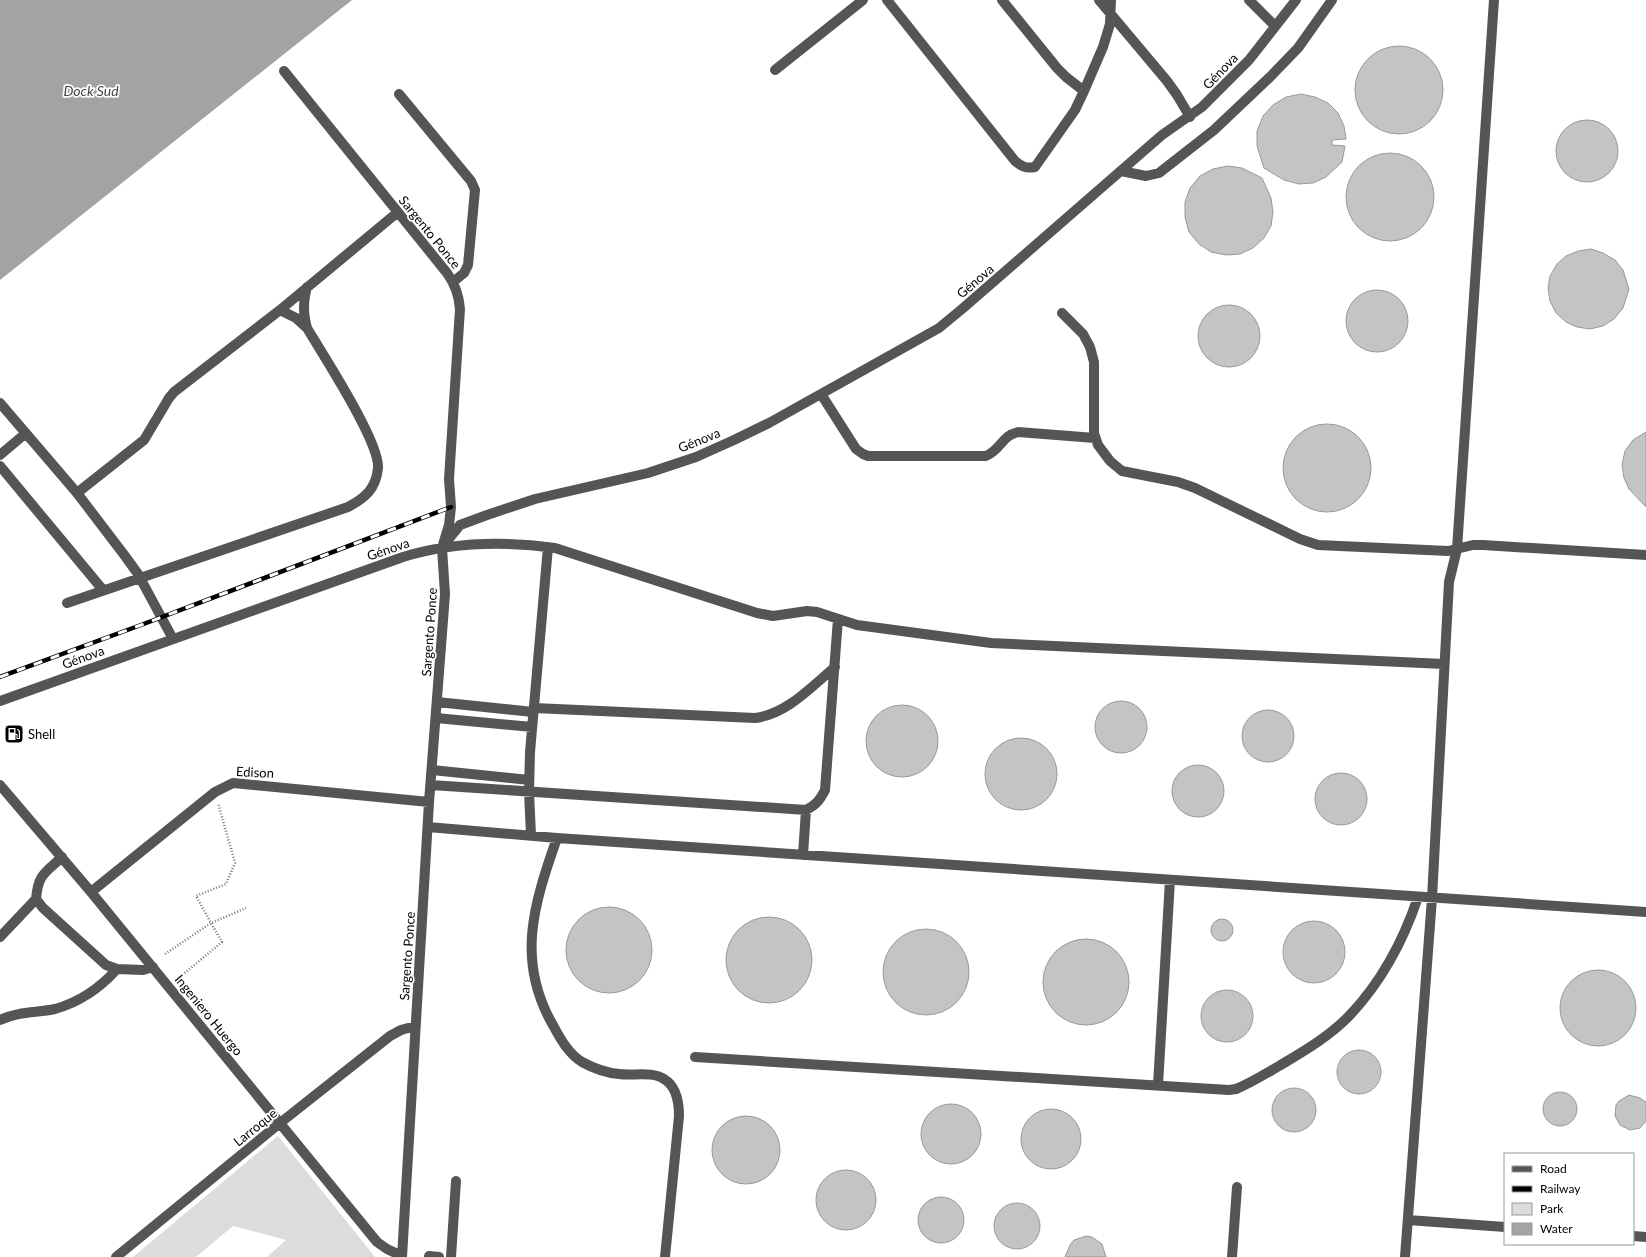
<svg xmlns="http://www.w3.org/2000/svg" width="1646" height="1257" font-family="Lato,sans-serif">
<rect width="100%" height="100%" fill="#fff"/>
<!-- green -->
<path fill="#dcdcdc" d="M278 1136 375 1257H267L286 1240 233 1226 196 1257H133Z"/>
<!-- water -->
<path fill="#a3a3a3" d="M0 0H352L0 280Z"/>
<!-- building -->
<path fill="#c4c4c4" stroke="#999" d="M1355 90a44 44 0 1 1 88 0a44 44 0 1 1-88 0Z
M1301 94 1315 97 1328 103 1338 113 1344 126 1346 139 1332 140V145L1345 146 1342 162 1326 177 1313 183 1299 184 1284 180 1264 168 1257 146V131L1263 116 1273 105 1286 97Z
M1556 151a31 31 0 1 1 62 0a31 31 0 1 1-62 0Z
M1346 197a44 44 0 1 1 88 0a44 44 0 1 1-88 0Z
M1228 166 1242 168 1262 178 1271 198 1273 212 1271 226 1264 238 1253 248 1240 254 1226 255 1211 252 1199 244 1189 232 1185 217V202L1190 188 1200 176 1213 169Z
M1591 249 1603 253 1615 260 1623 270 1629 289 1623 308 1614 319 1603 326 1590 329 1577 327 1566 322 1556 313 1550 301 1548 288 1550 276 1557 264 1566 256 1578 251Z
M1346 321a31 31 0 1 1 62 0a31 31 0 1 1-62 0Z
M1198 336a31 31 0 1 1 62 0a31 31 0 1 1-62 0Z
M1283 468a44 44 0 1 1 88 0a44 44 0 1 1-88 0Z
M1646 432V507L1629 489 1624 478 1622 465 1625 451 1633 440Z
M1095 727a26 26 0 1 1 52 0a26 26 0 1 1-52 0Z
M866 741a36 36 0 1 1 72 0a36 36 0 1 1-72 0Z
M1242 736a26 26 0 1 1 52 0a26 26 0 1 1-52 0Z
M985 774a36 36 0 1 1 72 0a36 36 0 1 1-72 0Z
M1172 791a26 26 0 1 1 52 0a26 26 0 1 1-52 0Z
M1315 799a26 26 0 1 1 52 0a26 26 0 1 1-52 0Z
M566 950a43 43 0 1 1 86 0a43 43 0 1 1-86 0Z
M726 960a43 43 0 1 1 86 0a43 43 0 1 1-86 0Z
M1211 930a11 11 0 1 1 22 0a11 11 0 1 1-22 0Z
M1283 952a31 31 0 1 1 62 0a31 31 0 1 1-62 0Z
M883 972a43 43 0 1 1 86 0a43 43 0 1 1-86 0Z
M1043 982a43 43 0 1 1 86 0a43 43 0 1 1-86 0Z
M1560 1008a38 38 0 1 1 76 0a38 38 0 1 1-76 0Z
M1201 1016a26 26 0 1 1 52 0a26 26 0 1 1-52 0Z
M1337 1072a22 22 0 1 1 44 0a22 22 0 1 1-44 0Z
M1272 1110a22 22 0 1 1 44 0a22 22 0 1 1-44 0Z
M1543 1109a17 17 0 1 1 34 0a17 17 0 1 1-34 0Z
M1629 1095 1640 1098 1646 1102V1121L1640 1128 1630 1130 1620 1125 1615 1116 1616 1105 1619 1101Z
M921 1134a30 30 0 1 1 60 0a30 30 0 1 1-60 0Z
M1021 1139a30 30 0 1 1 60 0a30 30 0 1 1-60 0Z
M712 1150a34 34 0 1 1 68 0a34 34 0 1 1-68 0Z
M816 1200a30 30 0 1 1 60 0a30 30 0 1 1-60 0Z
M918 1220a23 23 0 1 1 46 0a23 23 0 1 1-46 0Z
M994 1226a23 23 0 1 1 46 0a23 23 0 1 1-46 0Z
M1086 1236 1092 1237 1102 1244 1106 1257H1065L1070 1245 1074 1240Z"/>
<g fill="none" stroke-linecap="round" stroke-linejoin="round">
<!-- path -->
<path stroke="#777" stroke-width="2.5" stroke-dasharray="1 2" stroke-linecap="butt" d="M165 954 211 923 196 896 226 884 235 863 218 803
M180 977 222 942 211 923 246 908"/>
<!-- minor -->
<path stroke="#555" stroke-width="10" d="M887 0 1015 161C1021 166 1026 169 1035 167L1075 110 1084 91 1103 47 1110 24 1111 0
M1002 0 1057 68 1066 77 1084 91
M1099 0 1167 81 1177 95 1190 117
M1249 0 1275 26
M775 70 863 0
M284 71 447 273C455 284 459 295 460 309L449 479 451 507 449 525 442 548 445 594 429 802 402 1257
M399 94 471 181 475 190 468 265 464 273 453 282
M1121 171 1146 176 1159 173 1214 130 1270 77 1298 48 1332 0
M1062 313 1083 334 1090 347 1094 362V433L1098 445 1110 461 1122 471 1178 482 1195 488 1300 539 1318 545 1448 551 1473 545H1483L1646 555
M307 328C303 313 303 302 307 287
M821 394 856 449 863 454 868 456H986C1002 449 1001 436 1018 432L1095 438
M0 403 77 493 125 556 138 574 173 639
M0 455 26 433
M0 466 103 590
M77 493 144 440 169 398 174 392 280 310 398 212
M447 541 460 525 487 515 535 499 648 473 696 457 734 440 769 423 939 328 962 309 1162 135 1202 107 1249 60 1296 0
M67 603 348 507C365 498 376 489 378 468 380 442 323 355 307 328L296 318 280 310
M0 701 403 557C452 542 504 541 555 548L757 613 773 616 807 611 817 612 857 625 991 643 1444 664
M437 702 533 712
M534 708 755 718C787 714 811 687 835 667
M436 718 532 727
M432 770 529 780
M0 785 91 892 377 1242 387 1249 402 1256
M431 785 806 810C816 805 820 800 825 790L838 619
M428 827 557 838 1646 912
M531 835 529 792 530 752 548 547
M557 838C534 904 515 961 554 1027 561 1040 569 1054 582 1062 593 1068 607 1073 619 1074 633 1076 652 1071 664 1079 676 1086 679 1103 679 1116L665 1257
M803 855 806 810
M62 857C45 873 38 874 36 899L43 908 106 965 117 969
M91 892 215 792 233 783 429 802
M0 937 36 899
M0 1020C20 1011 35 1013 55 1009 80 1002 100 988 117 969L143 970 153 967
M695 1057 1229 1090 1236 1089C1251 1083 1265 1074 1279 1066 1304 1051 1330 1036 1350 1015 1381 982 1404 939 1418 897
M1158 1085 1170 880
M1408 1220 1505 1227
M1633 1236 1646 1237
M429 1256 439 1257
M116 1257 280 1123 390 1036 401 1030 415 1026
M451 1257 456 1181
M1232 1257 1237 1187
M1405 1257 1432 898 1449 582 1457 549 1494 0"/>
<defs>
<path id="rail" d="M0 677 141 625 451 507"/>
</defs>
<!-- rail casing -->
<use href="#rail" stroke="#000" stroke-width="4.5"/>
<!-- rail -->
<use href="#rail" stroke="#fff" stroke-width="3" stroke-dasharray="9" stroke-linecap="butt"/>
</g>
<!-- icons -->
<defs>
<symbol id="fuel-square" viewBox="-11 -11 22 22"><rect x="-9" y="-9" width="18" height="18" rx="4" fill="#000" stroke="#fff"/><path d="M-5.5-6h7V0h2V4h1.3V-2.5L3-4.5l.8-.8L6-3V5H2.5V1h-1V6h-7ZM-4.2-4.7v3.2H.2V-4.7Z" fill="#fff"/></symbol>
</defs>
<g fill-rule="evenodd">
<use href="#fuel-square" x="3" y="723" width="22" height="22"/>
</g>
<g text-anchor="middle" stroke-width="3.5" stroke-linejoin="round" paint-order="stroke">
<!-- street labels -->
<g font-size="13" fill="#000" stroke="#fff">
<text transform="translate(1220 71) rotate(-46)" y="5">Génova</text>
<text transform="translate(430 232) rotate(51)" y="5">Sargento Ponce</text>
<text transform="translate(975 281) rotate(-41)" y="5">Génova</text>
<text transform="translate(699 440) rotate(-22)" y="5">Génova</text>
<text transform="translate(388 549) rotate(-19)" y="5">Génova</text>
<text transform="translate(429 632) rotate(-86)" y="5">Sargento Ponce</text>
<text transform="translate(83 657) rotate(-20)" y="5">Génova</text>
<text transform="translate(255 772) rotate(3)" y="5">Edison</text>
<text transform="translate(407 956) rotate(-86)" y="5">Sargento Ponce</text>
<text transform="translate(209 1015) rotate(51)" y="5">Ingeniero Huergo</text>
<text transform="translate(255 1127) rotate(-39)" y="5">Larroque</text>
</g>
<!-- poi labels -->
<g font-size="13" fill="#000" stroke="#fff" text-anchor="start">
<text x="28" y="739">Shell</text>
</g>
<!-- water labels -->
<g font-size="14" font-style="italic" fill="#444" stroke="#fff">
<text x="91" y="96">Dock Sud</text>
</g>
</g>
<!-- legend -->
<rect x="1504" y="1153" width="130" height="92" fill="#ffffff" stroke="#999999"/>
<rect x="1512" y="1166" width="20" height="6" fill="#555555" stroke="#999999"/>
<text x="1540" y="1173" font-size="12" fill="#000000">Road</text>
<rect x="1512" y="1186" width="20" height="6" fill="#000000" stroke="#999999"/>
<text x="1540" y="1193" font-size="12" fill="#000000">Railway</text>
<rect x="1512" y="1203" width="20" height="12" fill="#dcdcdc" stroke="#999999"/>
<text x="1540" y="1213" font-size="12" fill="#000000">Park</text>
<rect x="1512" y="1223" width="20" height="12" fill="#a3a3a3" stroke="#999999"/>
<text x="1540" y="1233" font-size="12" fill="#000000">Water</text>
</svg>
